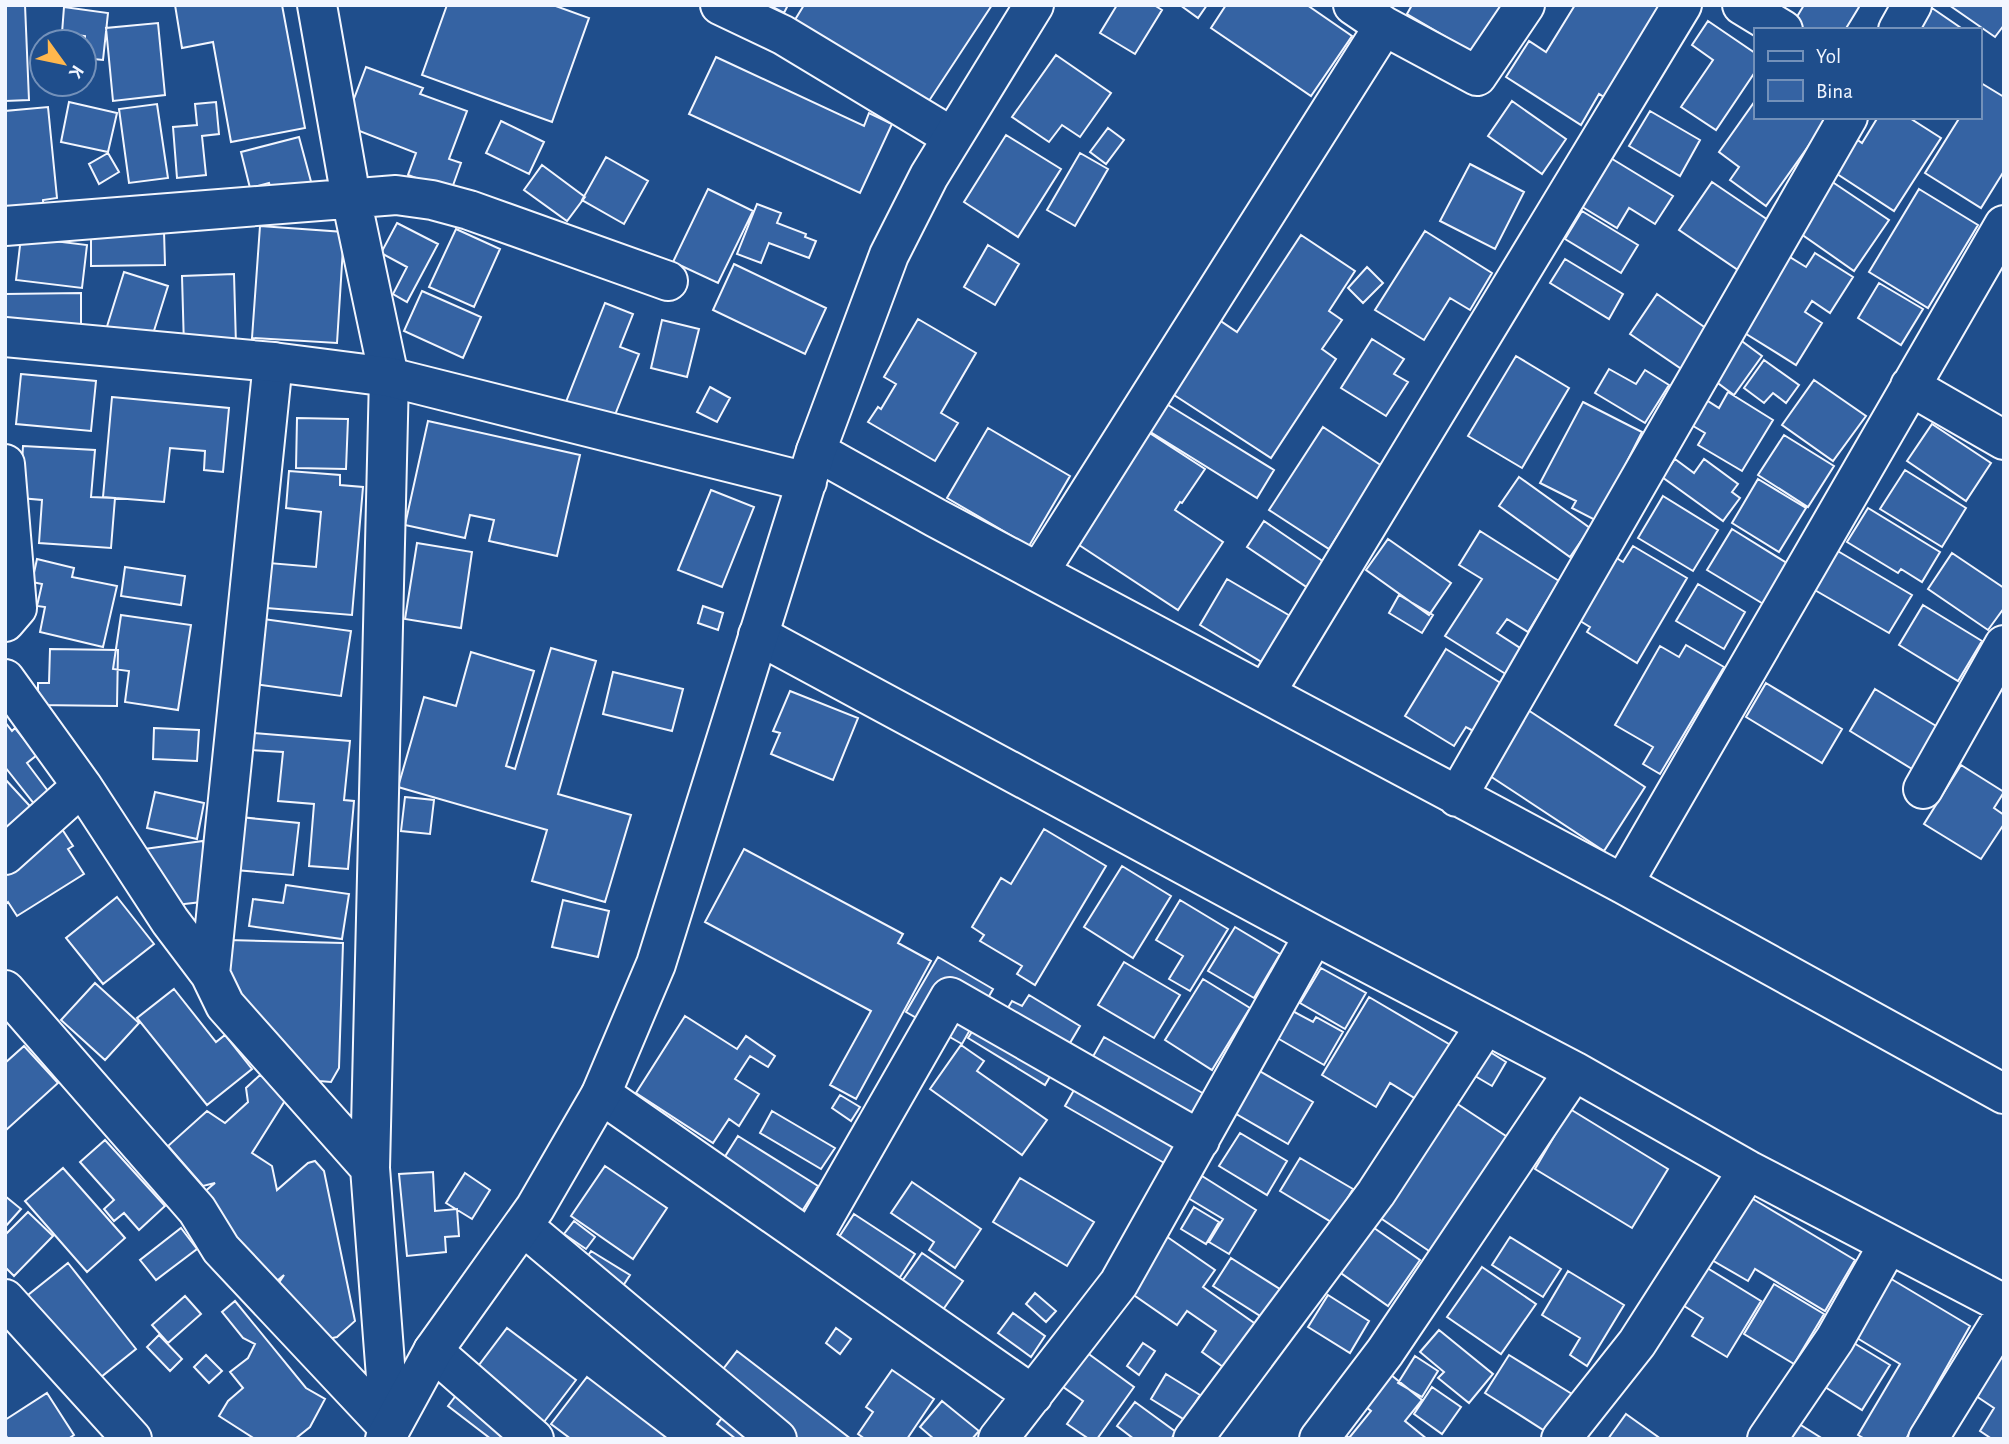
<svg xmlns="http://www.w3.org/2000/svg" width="2009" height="1444" font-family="'Alegreya Sans',sans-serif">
<rect width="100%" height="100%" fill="#1f4e8c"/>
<!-- building -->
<path fill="#3563a3" stroke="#f2f6ff" stroke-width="2" d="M5 5H25L29 100 5 101Z
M175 5H282L305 128 231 142 213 42 182 48Z
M447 5H553L589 18 552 122 422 75Z
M769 5H788L784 13Z
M804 5H992L923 110 790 28Z
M1117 5H1154L1162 10 1135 54 1100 33Z
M1180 5H1207L1198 18Z
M1226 5H1307L1352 36 1311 96 1211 28Z
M1412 5H1504L1475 54 1407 14Z
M1575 5H1668L1612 102 1599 94 1581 125 1506 77 1529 41 1546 52Z
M1804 5H1856L1859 7 1845 30H1789Z
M1949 5H2004V25L1995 37Z
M64 7 108 13 103 60 84 58 85 36 62 33Z
M1932 8 1964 30H1917Z
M1708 21 1755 53V72L1716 130 1681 107 1713 60 1692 45Z
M158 23 165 95 113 101 106 28Z
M1056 55 1111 93 1080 137 1062 125 1049 142 1012 117Z
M716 57 864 126 869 113 892 124 860 193 689 114Z
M366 67 423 88 420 94 467 111 449 159 461 163 451 191 408 175 416 153 344 125Z
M1981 83 2004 97V171L1981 208 1925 173 1960 117H1979Z
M1512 101 1566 139 1542 174 1488 136Z
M1755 101V117H1829L1766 206 1730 180 1739 167 1719 152Z
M69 102 117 113 108 152 61 142Z
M216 102 219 134 202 136 206 175 177 178 173 127 197 125 195 104Z
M157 104 168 178 129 183 119 109Z
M48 107 57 198 43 200 44 214 5 218V111Z
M1650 111 1700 140 1680 176 1629 146Z
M1878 117H1908L1941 138 1894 211 1831 170 1852 136 1862 143Z
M501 121 544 142 529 174 486 153Z
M1108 128 1124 140 1106 164 1090 152Z
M1006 135 1061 169 1018 237 964 202Z
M299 137 313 189 274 199 269 183 250 188 241 152Z
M108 153 119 172 99 184 89 164Z
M1080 153 1108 169 1075 226 1047 210Z
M606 157 648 181 624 224 582 200Z
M1609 157 1673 196 1655 224 1629 208 1617 228 1579 205Z
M1470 164 1524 192 1495 249 1440 221Z
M542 165 585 197 567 221 524 190Z
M1825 177 1889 220 1854 271 1791 227Z
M1712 182 1771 222 1738 270 1679 230Z
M708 189 753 211 718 283 673 262Z
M1919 189 1978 225 1928 308 1869 272Z
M757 204 781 213 777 223 806 234 805 237 816 241 809 258 769 243 761 263 737 254Z
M1582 211 1638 245 1621 273 1565 239Z
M397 223 438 244 407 302 393 294 407 267 381 253Z
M260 226 344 232 337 343 252 338Z
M456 229 500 249 474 307 429 287Z
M164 231 165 265 91 266V232Z
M1425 231 1492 273 1470 310 1450 298 1424 340 1375 310Z
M1301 235 1355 271 1329 311 1342 320 1322 349 1336 359 1271 458 1171 393 1219 320 1237 332Z
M21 237 87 245 82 288 16 280Z
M988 245 1019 264 995 305 964 287Z
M1815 253 1853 277 1830 313 1812 301 1805 312 1822 323 1796 365 1743 332 1788 256 1806 267Z
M1565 259 1623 294 1609 319 1550 283Z
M734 264 826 308 805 354 713 310Z
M1367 267 1383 283 1363 303 1348 288Z
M124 272 168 286 148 350 104 336Z
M234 274 236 345 184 347 182 276Z
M1879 283 1923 309 1901 345 1858 318Z
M422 291 481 317 463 358 404 331Z
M81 293V346L5 347V294Z
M1657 294 1710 331 1683 370 1630 334Z
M605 303 633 314 620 347 639 354 611 425 564 407Z
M918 319 976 353 941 413 958 423 935 461 868 422 878 407 881 409 896 384 884 377Z
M662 320 699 329 687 377 651 368Z
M1372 339 1404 359 1394 374 1408 382 1386 416 1341 388Z
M1739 339 1762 356 1734 395 1711 378Z
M1516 356 1569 388 1522 468 1468 436Z
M1764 360 1799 385 1786 403 1773 393 1764 403 1744 388Z
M1609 369 1636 384 1645 370 1669 385 1645 423 1595 393Z
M21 374 96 381 91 431 16 424Z
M1814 380 1866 416 1833 461 1782 425Z
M710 387 730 398 717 422 697 412Z
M1728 392 1773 420 1742 471 1698 445 1705 433 1688 423 1703 398 1719 408Z
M112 397 229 408 223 472 204 470 205 451 170 448 164 502 103 497Z
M1160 400 1274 470 1257 498 1144 428Z
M1583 402 1642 432 1597 521 1572 508 1576 501 1540 483Z
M297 418 348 419 346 469 296 468Z
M428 421 580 455 557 556 489 541 494 520 470 515 465 538 405 525Z
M1932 424 1991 463 1966 501 1907 461Z
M1323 427 1382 466 1329 549 1269 510Z
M988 428 1070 476 1029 546 947 498Z
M1145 430 1205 469 1182 503 1180 502 1175 510 1223 542 1178 610 1076 543Z
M1784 435 1834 466 1808 507 1758 475Z
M23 446 95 450 91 497 115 498 111 548 39 543 42 500 20 498Z
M1675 459 1694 473 1704 459 1738 484 1732 492 1740 498 1723 521 1662 477Z
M1905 470 1966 508 1942 547 1880 509Z
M289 471 340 475V485L363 487 352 615 253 607 257 562 316 567 321 512 286 508Z
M1519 477 1590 528 1570 557 1499 506Z
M1758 479 1806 508 1779 552 1732 523Z
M711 490 754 507 722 587 678 570Z
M1663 496 1718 530 1693 571 1638 538Z
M1868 508 1940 552 1922 582 1901 569 1898 573 1847 542Z
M1264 521 1324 562 1308 588 1247 547Z
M1732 529 1790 565 1765 605 1707 570Z
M1480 531 1559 581 1528 632 1507 619 1497 633 1528 653 1512 678 1445 636 1482 579 1459 565Z
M1388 539 1451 583 1429 615 1366 570Z
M417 543 472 552 461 628 405 619Z
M1633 546 1687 578 1637 663 1587 632 1590 627 1572 616 1610 554 1623 562Z
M1836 550 1912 595 1889 633 1813 589Z
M1952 553 2004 588V608L1988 630 1928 589Z
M37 559 74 568 72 577 117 586 103 647 40 632 45 607 37 606 42 584 32 582Z
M125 567 185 576 181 605 121 596Z
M1227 579 1292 617 1265 664 1200 625Z
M1698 584 1745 612 1724 649 1676 621Z
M1399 595 1433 615 1422 633 1389 613Z
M1923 605 1982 641 1958 681 1899 645Z
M703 606 723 613 718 630 698 623Z
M121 615 191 625 178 710 125 702 129 671 113 669Z
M256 618 351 631 341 696 246 683Z
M1686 645 1724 667 1660 774 1643 764 1653 747 1615 725 1660 646 1679 657Z
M551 648 596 661 558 794 631 815 605 902 532 881 547 830 398 787 424 697 456 706 471 652 534 671 506 766 515 769Z
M50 649 118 650 117 706 38 705V683H49Z
M1446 649 1507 687 1479 734 1466 727 1454 746 1405 716Z
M613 672 683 689 672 731 603 714Z
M1766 683 1842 729 1822 763 1746 717Z
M1875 689 1951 735 1925 777 1850 731Z
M790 691 858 718 833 780 771 754 780 733 773 731Z
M1528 710 1645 787 1604 851 1487 774Z
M5 722 12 731 15 728 37 755 27 763 54 799 39 810 5 767Z
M154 728 199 730 197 761 153 759Z
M253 733 350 741 344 800 354 801 348 869 309 866 314 804 278 801 283 752 251 750Z
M1961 765 2004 792 1994 808 2004 815V824L1981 859 1924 824Z
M5 779 39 816 15 838 5 828Z
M155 792 204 803 197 839 147 828Z
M405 797 434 800 430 834 401 831Z
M240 817 299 823 293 875 235 870Z
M60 826 73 846 68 849 84 874 17 916 8 902 5 905V867Z
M1044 829 1106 866 1035 985 1017 974 1022 966 980 941 984 935 972 927 1001 878 1011 884Z
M203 841 210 901 176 905 137 850Z
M744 849 903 934 898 943 931 961 856 1099 830 1085 871 1011 705 922Z
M1122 866 1171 896 1133 958 1084 927Z
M286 885 349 894 342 939 249 926 253 899 283 903Z
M117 897 154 944 103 984 66 938Z
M563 900 609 911 598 957 552 947Z
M1180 900 1228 929 1190 991 1169 979 1183 956 1156 940Z
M1235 927 1280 954 1254 998 1208 971Z
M228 940 343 943 339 1068 331 1082 319 1081 228 1007Z
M938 957 993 989 962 1044 906 1012Z
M1124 962 1180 995 1154 1038 1098 1005Z
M1321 968 1366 993 1345 1029 1300 1003Z
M1203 979 1250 1008 1212 1070 1165 1040Z
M95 983 139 1023 105 1060 61 1020Z
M174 989 216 1042 225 1035 252 1069 207 1105 137 1018Z
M1029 995 1080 1026 1045 1085 968 1038 975 1027 991 1036 1012 1001 1022 1006Z
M1369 997 1454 1047 1421 1102 1390 1083 1376 1107 1322 1075Z
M1287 1008 1313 1022 1316 1017 1343 1032 1324 1065 1272 1035Z
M685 1016 737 1049 746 1036 775 1056 768 1067 750 1056 735 1079 759 1094 739 1126 729 1119 713 1143 636 1093Z
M1104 1037 1206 1095 1166 1164 1065 1106Z
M961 1045 984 1061 977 1071 1047 1120 1022 1155 930 1089Z
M24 1046 58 1083 5 1131V1063Z
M1490 1052 1506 1062 1492 1086 1475 1076Z
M1256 1069 1313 1102 1288 1144 1231 1111Z
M260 1075 270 1081 286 1099 252 1153 272 1166 277 1190 308 1163 315 1161 324 1171 355 1321 337 1337 315 1342 269 1298 284 1275 265 1291 197 1198 215 1183 203 1186 168 1146 207 1111 225 1123 248 1102 246 1088Z
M840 1095 860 1107 851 1121 832 1108Z
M1456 1103 1515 1142 1432 1253 1379 1217Z
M1570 1109 1668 1169 1632 1228 1535 1169Z
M772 1111 835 1148 821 1169 760 1133Z
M1240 1133 1287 1161 1267 1195 1219 1166Z
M738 1136 818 1186 787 1235 707 1185Z
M105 1140 165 1206 139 1230 124 1213 114 1221 104 1209 114 1200 80 1162Z
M1300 1158 1353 1189 1333 1223 1280 1191Z
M605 1166 667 1208 633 1259 571 1216Z
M63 1168 125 1238 87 1272 25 1201Z
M433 1172 435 1211 457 1209 459 1236 445 1237 446 1252 407 1256 399 1174Z
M465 1173 490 1190 472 1219 446 1203Z
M1202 1176 1256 1210 1229 1254 1209 1242 1223 1219 1188 1198Z
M1020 1178 1094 1222 1067 1266 993 1222Z
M912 1182 981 1229 955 1268 929 1250 934 1242 891 1213Z
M5 1196 21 1209 5 1227Z
M1748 1196 1855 1260 1825 1311 1755 1269 1748 1281 1710 1259Z
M1194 1207 1219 1222 1206 1244 1181 1229Z
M28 1212 53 1236 14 1276 5 1267V1235Z
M854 1214 915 1254 880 1308 819 1268Z
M574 1221 595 1237 586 1249 564 1234Z
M1367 1223 1420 1260 1388 1306 1335 1269Z
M181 1228 197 1249 156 1280 140 1260Z
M1163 1234 1215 1270 1203 1287 1257 1325 1226 1369 1202 1352 1216 1331 1187 1311 1177 1325 1125 1289Z
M1510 1237 1561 1269 1543 1297 1492 1265Z
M591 1251 630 1275 612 1303 573 1279Z
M922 1253 963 1281 926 1334 885 1305Z
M1231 1258 1283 1291 1265 1319 1213 1286Z
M68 1263 136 1349 91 1385 23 1299Z
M1704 1266 1761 1301 1727 1357 1692 1336 1703 1318 1681 1304Z
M1482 1267 1536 1304 1501 1354 1447 1317Z
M1568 1271 1624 1305 1587 1366 1570 1355 1580 1338 1542 1315Z
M1888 1277 1970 1326 1906 1439H1865L1858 1435 1900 1364 1852 1335Z
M1774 1284 1824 1314 1794 1364 1744 1334Z
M1035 1293 1056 1311 1046 1322 1026 1304Z
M1328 1295 1369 1321 1350 1353 1308 1327Z
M185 1296 201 1314 168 1343 152 1325Z
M235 1301 306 1388 325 1399 310 1427 295 1439H255L219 1416 228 1401 243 1388 230 1372 248 1358 255 1344 243 1338 222 1312Z
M1013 1313 1045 1336 1031 1357 998 1333Z
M507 1328 576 1380 531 1439H491L448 1406Z
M836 1328 851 1339 840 1354 826 1343Z
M1439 1330 1493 1374 1469 1403 1438 1378 1444 1372 1420 1352Z
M159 1335 182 1359 170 1371 147 1347Z
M1844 1337 1890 1365 1862 1410 1817 1382Z
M1143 1343 1155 1351 1139 1375 1127 1366Z
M2004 1350V1439H1992L1980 1431 1994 1408 1976 1396Z
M737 1351 851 1439H736L717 1424 730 1408 704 1394Z
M1086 1352 1134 1387 1097 1439H1089L1067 1424 1083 1401 1059 1384Z
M206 1355 222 1371 209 1383 194 1367Z
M1509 1355 1572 1394 1548 1433 1485 1393Z
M1415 1356 1438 1371 1422 1397 1398 1383Z
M1380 1366 1422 1400 1405 1421 1427 1439H1340L1344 1434 1349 1438 1371 1411 1352 1396Z
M892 1370 934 1399 907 1439H865L858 1434 873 1412 866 1407Z
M1166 1374 1200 1395 1185 1420 1151 1399Z
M587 1377 668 1439H571L551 1424Z
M1432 1387 1461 1407 1442 1434 1414 1414Z
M47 1393 74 1435 68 1439H8L5 1434V1420Z
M942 1401 979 1431 972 1439H934L920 1427Z
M1135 1402 1176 1432 1171 1439H1134L1117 1426Z
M1626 1414 1661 1439H1608Z
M1788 1417 1823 1439H1774Z"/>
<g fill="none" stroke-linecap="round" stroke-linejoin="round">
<defs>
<path id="minor" d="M317 5 351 198 389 377 370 1168 390 1429
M720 5 783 35 952 137
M1353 5 1384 26 1477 76 1525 5
M1742 5 1783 30
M1898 30 1912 5
M5 226 396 195 432 200 469 210 668 281
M1910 386 2004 440
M816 451 936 518 1623 884 2004 1094
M5 464 17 608 5 622
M1039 572 1384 26
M758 635 1314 935 1574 1071 1748 1170 2004 1304
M5 679 82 786 170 921 210 974 225 1005 370 1168
M1266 692 1682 5
M1923 789 2004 645
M1457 797 1848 117
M5 855 82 786
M1623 884 2004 225
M210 974 273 362
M5 990 197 1210 221 1249 390 1429
M601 1094 1033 1395
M523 1226 777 1439
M811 1240 950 997 1200 1140
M5 1299 132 1439
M433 1351 534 1439
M998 1439 1119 1283 1314 935
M1193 1439 1376 1193 1485 1026
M1319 1439 1385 1352 1574 1071
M1561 1439 1637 1343 1748 1170
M1767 1439 1835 1339 1888 1245
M1928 1439 2004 1316"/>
<path id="major" d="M5 337 273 362 389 377 807 482
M385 1439 433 1351 535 1208 601 1094 656 964 816 451 889 255 929 176 1034 5"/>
</defs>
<!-- minor casing -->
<use href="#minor" stroke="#f2f6ff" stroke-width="42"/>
<!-- major casing -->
<use href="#major" stroke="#f2f6ff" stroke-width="42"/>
<!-- minor -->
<use href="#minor" stroke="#1f4e8c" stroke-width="38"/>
<!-- major -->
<use href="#major" stroke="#1f4e8c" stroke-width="38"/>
</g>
<!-- border -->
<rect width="2009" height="1444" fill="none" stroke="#f2f6ff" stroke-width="14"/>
<!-- legend -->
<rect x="1754" y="28" width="228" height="91" fill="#1f4e8c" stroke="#7391ba" stroke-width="2"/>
<rect x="1768" y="51" width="35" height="10" fill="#1f4e8c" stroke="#7391ba" stroke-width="2"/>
<text x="1816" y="63" font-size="21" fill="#f2f6ff">Yol</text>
<rect x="1768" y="80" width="35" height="21" fill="#3563a3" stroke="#7391ba" stroke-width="2"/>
<text x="1816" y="98" font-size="21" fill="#f2f6ff">Bina</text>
<!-- north arrow -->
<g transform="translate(63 63) rotate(123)"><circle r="33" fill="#1f4e8c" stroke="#7391ba" stroke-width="2"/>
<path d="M0-5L12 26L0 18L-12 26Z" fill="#ffb74d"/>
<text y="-10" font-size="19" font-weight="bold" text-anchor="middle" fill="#f2f6ff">K</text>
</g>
</svg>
